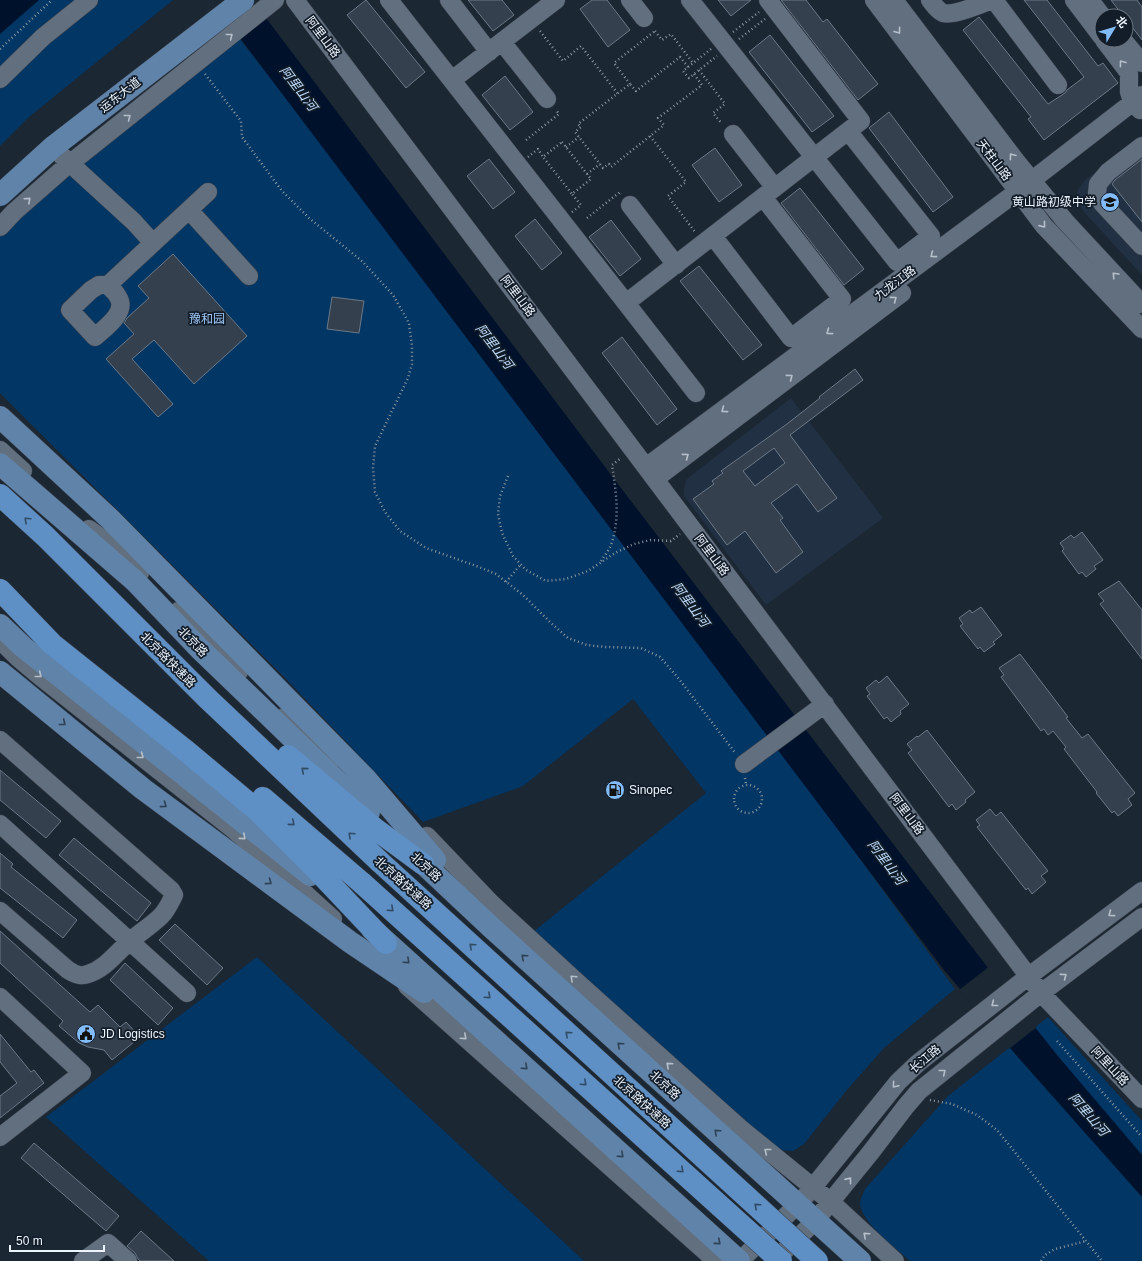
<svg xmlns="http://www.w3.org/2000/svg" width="1142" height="1261" font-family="Helvetica,'Noto Sans SC',sans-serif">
<rect width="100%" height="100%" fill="#1b2733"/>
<!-- built -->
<path fill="#213143" d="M1142 137V275L1084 212 1081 207 1077 196 1078 190 1085 180Z
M791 398 883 518 766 605 684 496V489L686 480 697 471Z"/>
<!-- green -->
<path fill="#023665" d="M0 0H173L29 117 0 146Z
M239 38 389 228 798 774 955 989 884 1048 846 1091 804 1144 793 1151 779 1150 765 1140 533 932 706 793 633 699 523 786 423 822 287 680 0 393V236L86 160Z
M257 957 584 1261H209L46 1117Z
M1048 1017 1142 1121V1261H910C896 1248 862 1223 860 1204 860 1200 863 1194 865 1189L948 1096Z"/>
<!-- water -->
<path fill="#00112b" d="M0 0H39L0 34Z
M263 14 624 492 978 955 1057 1055 1142 1155V1197L1016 1055 944 970 237 34Z"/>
<!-- pier -->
<path fill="#1b2733" d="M990 966 1037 1027 1009 1049 959 990Z"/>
<!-- building -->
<path fill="#34404e" stroke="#6b7988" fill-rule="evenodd" d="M366 0 425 72 406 88 347 15Z
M468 0H502L514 15 493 31Z
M592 0H607L630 30 608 47 580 9Z
M718 0H751L731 16Z
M781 0H806L823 22 827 19 878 84 858 100Z
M1024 0H1047L1098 66 1103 63 1118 83 1044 140 1028 119 1031 117 963 30 979 17 1048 104 1065 93 1067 90 1084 77Z
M1111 0H1137L1142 7V40L1126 19V16H1123Z
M770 35 834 116 812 132 749 52Z
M505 76 533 112 510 130 482 95Z
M889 112 953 197 933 212 869 128Z
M715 148 742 185 719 202 692 165Z
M489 159 515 192 493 209 467 176Z
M1142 159V222L1112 184 1115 180Z
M800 188 864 269 844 285 781 203Z
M535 219 562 253 542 270 515 236Z
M611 220 641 259 620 276 589 237Z
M173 254 247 336 194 384 154 340 132 359 173 404 158 417 106 359 134 334 124 323 127 318 149 298 138 286Z
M699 266 762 345 743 360 680 281Z
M332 297 364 301 359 333 327 329Z
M622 337 677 409 657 425 602 353Z
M855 369 863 380 790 435 837 498 818 512 797 484 771 503 783 518 780 520 803 552 776 573 745 531 727 545 693 499 714 484 712 481 723 473 721 471 787 424 820 398 819 397ZM774 448 785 463 755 486 743 471Z
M1082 532 1103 560 1094 566 1096 569 1086 577 1082 572 1079 574 1062 551 1064 549 1060 543 1071 535 1074 538Z
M1119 581 1142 610V659L1100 604 1104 601 1098 594Z
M981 607 1002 635 993 642 995 644 984 652 980 647 978 649 960 626 963 624 959 618 970 610 972 613Z
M1020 654 1068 717 1066 718 1082 738 1088 734 1135 793 1128 799 1132 805 1118 816 1114 811 1112 813 1096 793 1097 792 1064 749 1066 747 1053 731 1048 735 1044 729 1041 731 1001 677 1004 675 999 668Z
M887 676 909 704 900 711 901 714 891 722 887 717 884 719 867 696 870 694 866 688 876 680 879 683Z
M927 730 975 792 965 800 966 802 956 810 952 804 949 807 908 753 912 750 907 744 917 736 918 737Z
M0 770 61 821 46 838 0 800Z
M990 809 996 816 1001 812 1048 871 1041 876 1046 882 1032 894 1028 888 1026 890 977 827 980 825 976 820Z
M74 838 151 903 137 921 59 855Z
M0 853 13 864 11 867 77 920 63 938 0 888Z
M175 924 223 968 207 985 159 940Z
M0 931 90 1012 98 1005 120 1027 126 1022 140 1037 112 1060 104 1050 88 1047 79 1043 59 1026 63 1021 0 963Z
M125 963 173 1008 158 1025 110 980Z
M0 1034 31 1072 34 1070 44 1083 0 1118V1096L17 1083 0 1062Z
M34 1143 119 1216 106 1231 21 1158Z
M141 1231 174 1261H140L138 1259 135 1253 127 1246Z"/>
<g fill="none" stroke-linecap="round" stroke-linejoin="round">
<defs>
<path id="minor" d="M295 0 1041 993 1142 1099
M389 0 626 303 861 121 768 0
M449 0 489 52
M630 0 644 18
M690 0 897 262 931 236 848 131
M874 0 1044 226 1142 329
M894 0 1016 161 1065 221 1142 304
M930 0C934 5 937 10 943 13 954 16 981 4 992 0
M994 0 1058 85
M1074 0 1102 37
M1090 0 1102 16
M1104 40 1129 73V92L1131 98 1140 110
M1123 40 1142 63
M502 42 547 99
M0 79 43 37 89 0
M452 80 556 0
M733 134 775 188
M1142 146 1108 172 1098 184 1097 194 1102 203 1142 246
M62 156 134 222 153 243
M630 205 676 265
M189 210 249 276
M0 227 14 212 63 169 275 0
M713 236 791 338 842 299 763 197
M108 285C111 289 116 292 118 297 128 312 105 328 95 337L70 310 91 290 99 285H108L208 192
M626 303 696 393
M0 450 23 471
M646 467 1018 191 1142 95
M655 479 902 293
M89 529 114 547 140 573
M178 611 239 672
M0 640 17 657 42 678 234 830 286 876 333 919
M284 717 334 758
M0 740 171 890 174 895C170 903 167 910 161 916 151 926 139 933 129 942 116 953 105 969 88 974 80 977 75 974 68 970L0 911
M744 764 825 704
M0 824 187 993
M427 836 492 904 578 983 740 1128 831 1202 895 1261
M407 986 716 1261
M0 997 82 1073 0 1137
M83 1261 108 1243 128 1261
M740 1261 797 1205 810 1191 898 1082 918 1063 1029 976 1142 891
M774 1261 815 1221 871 1152 906 1106 919 1091 1041 993 1142 917"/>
<path id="major" d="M0 195 53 147 243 0
M0 417 110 519 365 778 435 860
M0 464 135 581 199 648 369 812
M0 625 23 647 310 875
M0 672 143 789 350 942 424 992
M410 851 492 928 860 1261
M372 929 739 1261"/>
<path id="highway" d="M0 495 45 536 207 698 380 862
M0 590 52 644 185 750 258 811 316 869 386 943
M288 756 374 828 423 864
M263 798 362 883"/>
</defs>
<!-- minor casing -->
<use href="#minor" stroke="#39414d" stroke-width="19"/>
<!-- major casing -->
<use href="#major" stroke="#39414d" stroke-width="23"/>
<!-- highway casing -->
<use href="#highway" stroke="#39414d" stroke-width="23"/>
<!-- path -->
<path stroke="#8b959f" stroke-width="2.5" stroke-dasharray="1 3" stroke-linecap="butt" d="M540 31 563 61 581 46 618 94
M655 31 662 40 671 34 693 63
M733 32 759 12
M739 39 765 19
M0 49 52 0
M711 49 683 71 689 78 717 56
M688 67 680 57 636 91 630 84 578 124 581 127 575 132 603 168 609 164 611 167 664 125 658 118 702 85 694 74
M699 70 725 104 713 113 722 124
M205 74 241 121 242 137 282 191 309 218 363 262 393 295 409 323 412 346V364L408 378 375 446 373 468 375 492 385 512 400 531 426 548 479 567 496 574 523 595 551 623 568 638 587 645 606 647 641 648 660 657 679 679 736 754
M630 84 614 63 655 31
M650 136 686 182 668 196 695 232
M526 140 559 114 556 110
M562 142 591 179 572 194 543 157Z
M566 147 579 137
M528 157 538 149 543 157
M587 174 600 164
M572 212 581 205 572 194
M587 218 620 192 621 194
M508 476 500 496 498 514 502 533 513 556 526 570 546 581 566 579 588 571 615 553 634 544 651 540 671 541 680 534
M601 561C605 555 610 549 612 542 620 517 616 491 612 465L621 458
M506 582 521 564
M745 778 746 785
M734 799a14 14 0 1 1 28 0a14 14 0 1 1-28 0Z
M1057 1041 1142 1137
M930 1100 952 1104 977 1115 997 1130 1102 1261
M1041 1261 1045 1255 1055 1249 1086 1241"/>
<!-- minor -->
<use href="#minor" stroke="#626f7e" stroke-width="18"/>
<!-- major -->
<use href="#major" stroke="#6083a9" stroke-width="22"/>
<!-- highway -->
<use href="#highway" stroke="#5f90c5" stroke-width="22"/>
<defs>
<path id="highway-bridge" d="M380 862 817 1261
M362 883 781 1261"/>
</defs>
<!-- highway-bridge casing -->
<use href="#highway-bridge" stroke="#39414d" stroke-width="23" stroke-linecap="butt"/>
<!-- highway-bridge -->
<use href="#highway-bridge" stroke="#5f90c5" stroke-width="22"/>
</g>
<!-- one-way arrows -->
<defs><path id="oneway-chevron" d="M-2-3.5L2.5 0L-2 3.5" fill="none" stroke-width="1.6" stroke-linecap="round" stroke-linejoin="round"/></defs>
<g stroke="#b5bfca">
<use href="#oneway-chevron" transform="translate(898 31) rotate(53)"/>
<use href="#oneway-chevron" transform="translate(230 36) rotate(-38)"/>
<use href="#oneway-chevron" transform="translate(1122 63) rotate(-127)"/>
<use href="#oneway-chevron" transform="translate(128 117) rotate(-38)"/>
<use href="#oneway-chevron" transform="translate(1012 156) rotate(-127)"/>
<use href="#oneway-chevron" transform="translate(28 200) rotate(-42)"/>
<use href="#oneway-chevron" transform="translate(1043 225) rotate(51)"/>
<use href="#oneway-chevron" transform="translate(933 255) rotate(143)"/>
<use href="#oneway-chevron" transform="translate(1115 275) rotate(-133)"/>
<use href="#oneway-chevron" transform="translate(894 299) rotate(-37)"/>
<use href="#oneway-chevron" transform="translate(829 332) rotate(143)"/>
<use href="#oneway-chevron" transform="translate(790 377) rotate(-37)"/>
<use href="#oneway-chevron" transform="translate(724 410) rotate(143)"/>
<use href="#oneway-chevron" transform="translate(686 456) rotate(-37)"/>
<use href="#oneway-chevron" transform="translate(39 675) rotate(39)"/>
<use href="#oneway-chevron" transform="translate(141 756) rotate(38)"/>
<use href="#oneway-chevron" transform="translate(243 837) rotate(41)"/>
<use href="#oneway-chevron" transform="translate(1111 914) rotate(143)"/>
<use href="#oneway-chevron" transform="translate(1064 976) rotate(-37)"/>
<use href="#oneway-chevron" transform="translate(573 978) rotate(-137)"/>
<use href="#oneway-chevron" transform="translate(994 1004) rotate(142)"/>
<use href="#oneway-chevron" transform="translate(464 1037) rotate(42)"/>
<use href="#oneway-chevron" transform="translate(669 1065) rotate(-138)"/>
<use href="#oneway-chevron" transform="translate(943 1072) rotate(-39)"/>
<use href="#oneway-chevron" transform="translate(895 1085) rotate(130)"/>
<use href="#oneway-chevron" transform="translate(767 1151) rotate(-141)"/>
<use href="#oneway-chevron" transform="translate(849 1180) rotate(-51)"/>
<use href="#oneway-chevron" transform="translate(866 1235) rotate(-138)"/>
</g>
<g stroke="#314b67">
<use href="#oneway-chevron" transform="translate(27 520) rotate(-137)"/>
<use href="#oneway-chevron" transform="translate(304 770) rotate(-140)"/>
<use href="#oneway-chevron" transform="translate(292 823) rotate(40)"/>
<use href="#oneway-chevron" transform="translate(351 835) rotate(-137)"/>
<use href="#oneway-chevron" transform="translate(391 909) rotate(42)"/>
<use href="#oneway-chevron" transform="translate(472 946) rotate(-138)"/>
<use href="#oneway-chevron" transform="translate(488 996) rotate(42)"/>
<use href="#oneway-chevron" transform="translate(568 1034) rotate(-138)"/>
<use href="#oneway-chevron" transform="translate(584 1083) rotate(42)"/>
<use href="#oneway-chevron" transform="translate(681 1170) rotate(42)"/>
<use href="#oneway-chevron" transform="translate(757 1206) rotate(-138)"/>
</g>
<g stroke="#2d4156">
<use href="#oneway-chevron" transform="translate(63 723) rotate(39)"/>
<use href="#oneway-chevron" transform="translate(164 805) rotate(36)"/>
<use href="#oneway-chevron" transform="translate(269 882) rotate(36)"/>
<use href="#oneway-chevron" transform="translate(524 957) rotate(-138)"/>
<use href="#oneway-chevron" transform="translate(407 961) rotate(42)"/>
<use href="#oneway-chevron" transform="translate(620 1045) rotate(-138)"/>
<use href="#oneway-chevron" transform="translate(525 1067) rotate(42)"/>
<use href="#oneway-chevron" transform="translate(717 1132) rotate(-138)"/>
<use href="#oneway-chevron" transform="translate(621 1155) rotate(42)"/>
<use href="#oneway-chevron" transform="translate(718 1242) rotate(41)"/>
</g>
<!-- icons -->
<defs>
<symbol id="school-disc" viewBox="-11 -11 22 22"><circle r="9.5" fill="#83bcfb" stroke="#121d29"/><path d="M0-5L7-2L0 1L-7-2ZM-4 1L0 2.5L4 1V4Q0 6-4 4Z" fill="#111"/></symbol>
<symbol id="fuel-disc" viewBox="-11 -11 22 22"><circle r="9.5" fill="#83bcfb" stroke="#121d29"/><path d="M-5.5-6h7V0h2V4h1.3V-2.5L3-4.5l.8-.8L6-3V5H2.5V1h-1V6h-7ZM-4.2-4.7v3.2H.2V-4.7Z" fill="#111"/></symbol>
<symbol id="civic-disc" viewBox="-11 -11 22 22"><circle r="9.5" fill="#83bcfb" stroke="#121d29"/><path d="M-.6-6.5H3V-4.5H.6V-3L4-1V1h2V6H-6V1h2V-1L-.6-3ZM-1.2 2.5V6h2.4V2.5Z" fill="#111"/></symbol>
</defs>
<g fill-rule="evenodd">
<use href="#school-disc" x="1099" y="191" width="22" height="22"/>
<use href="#fuel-disc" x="604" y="779" width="22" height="22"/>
<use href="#civic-disc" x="75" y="1023" width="22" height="22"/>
</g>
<g text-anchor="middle" stroke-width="3.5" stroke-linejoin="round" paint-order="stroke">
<!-- street labels -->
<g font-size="12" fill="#ecf4fd" stroke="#121d29">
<text transform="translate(323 37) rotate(53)" y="4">阿里山路</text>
<text transform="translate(120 95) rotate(-38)" y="4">运东大道</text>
<text transform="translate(994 160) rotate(53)" y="4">天柱山路</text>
<text transform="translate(895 283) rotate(-37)" y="4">九龙江路</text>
<text transform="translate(518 296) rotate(53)" y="4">阿里山路</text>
<text transform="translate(712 555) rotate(53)" y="4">阿里山路</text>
<text transform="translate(193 642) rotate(46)" y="4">北京路</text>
<text transform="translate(168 660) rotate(45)" y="4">北京路快速路</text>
<text transform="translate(907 814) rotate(53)" y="4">阿里山路</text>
<text transform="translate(426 867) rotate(43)" y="4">北京路</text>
<text transform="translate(403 883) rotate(42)" y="4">北京路快速路</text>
<text transform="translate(925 1059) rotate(-40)" y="4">长江路</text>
<text transform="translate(1110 1066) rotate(47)" y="4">阿里山路</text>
<text transform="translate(665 1085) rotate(42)" y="4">北京路</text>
<text transform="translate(642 1102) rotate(42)" y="4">北京路快速路</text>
</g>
<!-- poi labels -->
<g font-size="12" fill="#ecf4fd" stroke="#121d29" text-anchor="start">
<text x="1096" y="206" text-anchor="end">黄山路初级中学</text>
<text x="629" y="794">Sinopec</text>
<text x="100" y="1038">JD Logistics</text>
</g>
<!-- park labels -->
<g font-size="12" fill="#9bc4f3" stroke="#121d29">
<text x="207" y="323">豫和园</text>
</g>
<!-- water labels -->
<g font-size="13" font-style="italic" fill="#c1ddfd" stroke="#121d29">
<text transform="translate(299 88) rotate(53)" y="5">阿里山河</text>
<text transform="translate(495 346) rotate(53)" y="5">阿里山河</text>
<text transform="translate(691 604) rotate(53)" y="5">阿里山河</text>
<text transform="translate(887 862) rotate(53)" y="5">阿里山河</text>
<text transform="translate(1089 1114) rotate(49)" y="5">阿里山河</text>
</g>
</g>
<!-- north arrow -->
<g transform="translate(1114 28) rotate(52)"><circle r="19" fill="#121d29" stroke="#69737e"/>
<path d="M0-3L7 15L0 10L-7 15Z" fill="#83bcfb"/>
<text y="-6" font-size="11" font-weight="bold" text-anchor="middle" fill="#ecf4fd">北</text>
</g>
<!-- scale -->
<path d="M10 1245v6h94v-6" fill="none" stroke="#ecf4fd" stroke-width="2"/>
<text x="16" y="1245" font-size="12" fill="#ecf4fd" stroke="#121d29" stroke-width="3" paint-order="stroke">50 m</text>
</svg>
